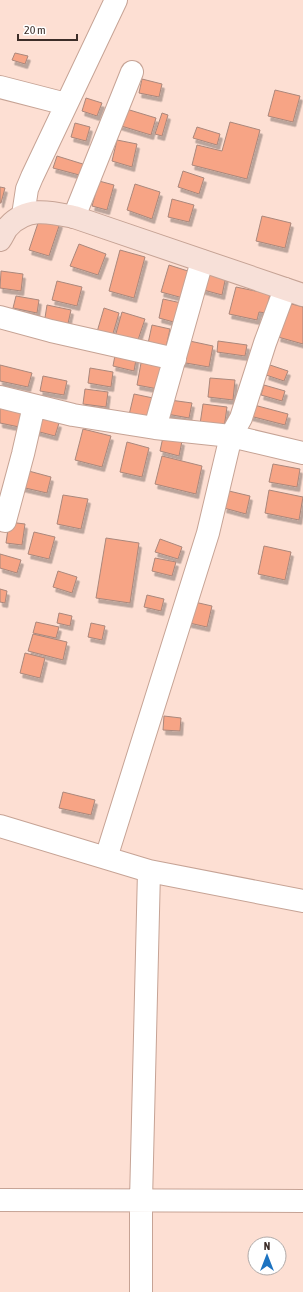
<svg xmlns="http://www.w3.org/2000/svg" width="303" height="1292" font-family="'Asap Condensed',sans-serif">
<defs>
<filter id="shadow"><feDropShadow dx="2.5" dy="4.5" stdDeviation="0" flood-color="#0004"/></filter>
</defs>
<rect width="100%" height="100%" fill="#fddfd3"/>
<!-- building -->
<path fill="#f7a485" stroke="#aa877b" filter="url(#shadow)" d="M15 53 28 56 25 64 12 60Z
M142 79 162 84 159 97 139 93Z
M275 90 300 96 293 122 268 116Z
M86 98 102 103 97 116 82 111Z
M123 108 156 118 151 135 118 125Z
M162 113 168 115 162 136 155 134Z
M230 122 260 130 247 179 192 165 197 145 222 151Z
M75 123 90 127 86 141 71 137Z
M197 127 220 134 217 145 193 138Z
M117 140 137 144 132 167 112 161Z
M57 156 86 165 83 176 53 168Z
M183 171 204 178 199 194 178 187Z
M99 181 114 185 107 210 92 206Z
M135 184 160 192 152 219 127 210Z
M0 187 5 188 1 203H0Z
M172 199 194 205 189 222 168 217Z
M262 216 291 223 285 248 256 241Z
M40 217 60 223 49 256 29 250Z
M79 244 106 254 98 275 70 266Z
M120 250 145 257 134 298 109 291Z
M169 265 191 272 183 298 161 292Z
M1 271 23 274 21 291 0 288Z
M204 271 226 276 222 295 200 289Z
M57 281 82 287 77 306 52 300Z
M236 287 270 294 266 313 259 312 257 320 229 314Z
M16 296 39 300 37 313 13 308Z
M163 299 186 304 181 324 159 318Z
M288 303 303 307V344L278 337Z
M47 305 71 310 67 328 44 324Z
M104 308 119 313 112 337 97 332Z
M122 312 145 319 137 343 115 337Z
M152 325 170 329 165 352 147 348Z
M185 340 213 346 209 367 180 362Z
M218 341 247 345 245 356 217 352Z
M116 350 137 354 134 371 113 366Z
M141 363 162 366 158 389 137 385Z
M0 365 32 373 28 387 0 381Z
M270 365 288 371 284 381 266 375Z
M90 368 113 372 111 387 88 383Z
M43 376 67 381 64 395 40 391Z
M210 378 235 380 233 400 208 397Z
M264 385 285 391 282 401 261 395Z
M85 389 108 392 106 407 83 404Z
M134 394 153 398 149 418 129 415Z
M170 400 192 403 189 418 167 414Z
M203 404 227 407 224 428 200 424Z
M254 405 288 414 285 425 250 416Z
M0 407 27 413 24 428 0 423Z
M39 418 59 423 55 436 36 431Z
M83 429 111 436 102 467 75 460Z
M163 437 182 441 179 456 160 451Z
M127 442 149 448 142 477 120 472Z
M162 456 202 466 196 494 155 484Z
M273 464 300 469 297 487 269 482Z
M25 470 51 477 47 493 21 487Z
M269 490 303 497 299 520 265 513Z
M229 491 250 496 246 514 224 508Z
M63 495 88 499 81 529 57 524Z
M9 522 25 524 22 545 6 543Z
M34 532 55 537 49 559 28 554Z
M106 538 139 543 130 603 96 598Z
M160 539 182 547 178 559 155 552Z
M264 546 291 552 285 580 258 574Z
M0 554 21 560 17 573 0 568Z
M155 558 176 562 172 576 152 571Z
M58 571 77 577 72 593 53 587Z
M0 589 7 591 5 603 0 602Z
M147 595 164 599 161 611 144 607Z
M190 601 212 606 207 627 185 622Z
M59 613 72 616 70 626 57 623Z
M36 622 59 627 56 638 33 633Z
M91 623 105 626 102 640 88 637Z
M33 634 67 642 63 660 28 651Z
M25 653 45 658 40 678 20 673Z
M164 716 181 718 180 731 163 730Z
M63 792 95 800 91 815 59 808Z"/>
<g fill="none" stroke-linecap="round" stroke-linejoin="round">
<defs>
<path id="street" d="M0 87 66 104
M23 215 27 189 32 177 116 0
M74 217 132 72
M0 317 51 331 175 359
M0 397 73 415 155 428 231 436 303 453
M155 428 202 261
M5 521 23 454 34 406
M0 826 149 871 303 901
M106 858 208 533 231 436 241 418 265 343 285 289
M0 1200 303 1201
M141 1292V1201L149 871"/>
<path id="secondary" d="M0 240C3 236 5 230 8 227 27 206 50 212 74 217L303 295"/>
</defs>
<!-- street casing -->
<use href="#street" stroke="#c6a395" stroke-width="24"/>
<!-- secondary casing -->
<use href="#secondary" stroke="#c6a395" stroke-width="24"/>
<!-- street -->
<use href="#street" stroke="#fff" stroke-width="22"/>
<!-- secondary -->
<use href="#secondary" stroke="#f7e0d8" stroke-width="22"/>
</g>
<!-- north arrow -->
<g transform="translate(267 1256)"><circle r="19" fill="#ffffff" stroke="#b1aba9"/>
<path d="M0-3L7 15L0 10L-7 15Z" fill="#1d73c1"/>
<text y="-6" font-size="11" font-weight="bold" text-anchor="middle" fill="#3c2d28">N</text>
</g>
<!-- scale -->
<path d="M18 34v6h59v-6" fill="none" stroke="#3c2d28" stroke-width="2"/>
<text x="24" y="34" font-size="12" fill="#3c2d28" stroke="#ffffff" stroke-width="3" paint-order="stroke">20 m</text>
</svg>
